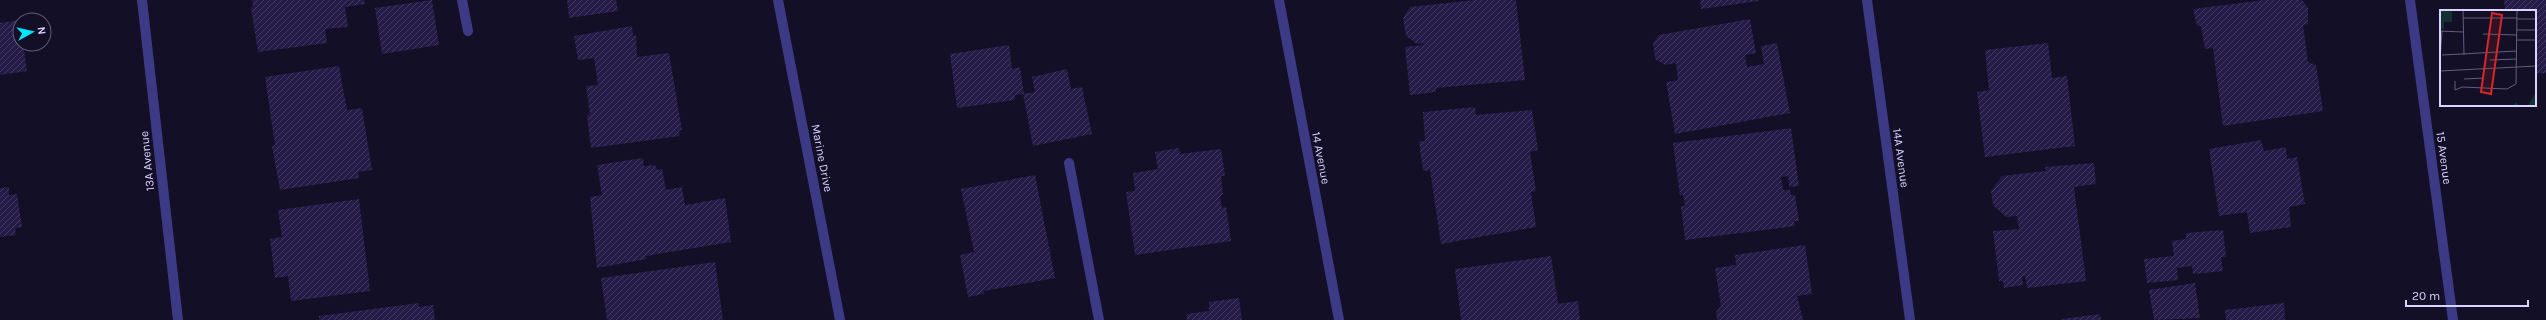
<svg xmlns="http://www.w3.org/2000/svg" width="2546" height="320" font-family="Karla,sans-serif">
<defs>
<pattern id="building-hatch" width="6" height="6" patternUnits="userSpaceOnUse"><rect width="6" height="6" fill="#241b47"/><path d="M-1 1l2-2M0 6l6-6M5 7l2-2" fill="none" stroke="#433b63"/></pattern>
</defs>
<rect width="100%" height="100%" fill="#130f26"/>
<!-- building -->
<path fill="url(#building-hatch)" d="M252 0H364L365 4 345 7 348 27 325 29 327 43 258 52 251 8 253 7Z
M432 0 439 45 382 54 375 8Z
M567 0H616L618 11 569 18Z
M1475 0H1516L1525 80 1436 88V92L1410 95 1405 47 1423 45V43L1417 44 1406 36 1403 18 1410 7Z
M1700 0H1758V1L1701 9Z
M2264 0H2302L2308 8V24L2303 25 2308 62 2316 65 2323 111 2223 126 2213 48 2205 49 2201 26H2197L2193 9Z
M2504 0H2546V73L2535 74V11H2505Z
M1750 19 1756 53 1745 55 1747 67 1764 64 1761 46 1777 43 1790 113 1675 134 1666 82 1678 80 1676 63 1665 65 1655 59 1653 43 1659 35Z
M20 20V44H23L27 71 0 75V23Z
M632 26 633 36 636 35 637 57 669 53 682 130 679 131 680 136 591 148 587 115 590 114 586 86 598 85 594 58 578 60 574 36Z
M2048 43 2052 78 2067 76 2075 146 1985 157 1977 92 1989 90 1985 50Z
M1009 45 1012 69 1020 67 1024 94 1015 95V100L957 108 950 54Z
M339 66 347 110 362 108 372 170 358 172 359 178 280 190 272 146 275 145 265 77Z
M1067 69 1071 89 1082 87 1092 134 1033 146 1023 94 1035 92 1032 77Z
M1475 107 1476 115 1532 110 1538 150 1530 152 1536 191 1531 192 1536 227 1441 244 1430 170 1423 171 1419 141H1425L1423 112Z
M1791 128 1799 186 1789 187 1788 176 1781 177 1783 190H1790L1791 195H1795L1799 221H1794L1795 226 1685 240 1681 206H1685L1683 195 1680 196 1673 143Z
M2261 140 2264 151 2286 147 2287 159 2297 157 2305 204 2289 207 2291 227 2250 233 2247 212 2219 216 2209 149Z
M1179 148 1180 154 1221 149 1225 176H1221L1223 194 1220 197 1222 208 1226 207 1231 241 1135 255 1126 192 1135 191 1133 173 1158 169 1155 152Z
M643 158 644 166 655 165 657 170 662 169 666 190 682 187 685 205 725 198 731 242 646 256V259L597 268 590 197 602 195 597 165Z
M2094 163 2096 184 2074 187 2086 281 2027 288 2025 276 2022 277 2023 285 2004 288 2003 281H1999L1993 231 2019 229 2017 216 2006 217 1993 205 1991 191 2002 176 2046 171 2045 167Z
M1035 175 1055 278 984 291V294L968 297 960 255 974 252 961 189Z
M9 187V195L17 194 22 227 15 228 16 235 0 237V188Z
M359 199 370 291 291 301 288 276 275 278 270 239 282 237 278 210Z
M2223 230 2226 257H2221L2223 271 2193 274 2192 266 2177 268 2178 280 2147 283 2144 259 2174 256 2172 241 2186 239V233Z
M1805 245 1812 294 1797 296 1803 320H1717L1716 312 1721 306 1715 268 1736 265 1735 255Z
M1551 256 1558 304 1578 301 1580 320H1461L1455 269Z
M715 262 723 320H607L601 278Z
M2195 283 2200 318 2154 320 2149 290Z
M1239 298 1242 320H1187L1186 314 1209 311V302Z
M419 303V307L433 305 435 320H319V316Z
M2284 303 2285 320H2226L2225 310Z
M2100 314 2101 320H2062V319Z"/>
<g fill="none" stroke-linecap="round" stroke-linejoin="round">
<!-- service -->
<path stroke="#3d3a85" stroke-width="10" d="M462 0 468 31
M1069 163 1099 320"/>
<!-- minor -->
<path stroke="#3d3a85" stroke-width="10" d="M142 0 178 320
M1279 0 1339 320
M1867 0 1910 320
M2410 0 2453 320"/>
<!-- tertiary -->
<path stroke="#3d3a85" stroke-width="10" d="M778 0 840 320"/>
</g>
<g text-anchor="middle" stroke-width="4" stroke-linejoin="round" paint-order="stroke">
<!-- street labels -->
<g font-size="12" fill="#d9d4ff" stroke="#130f26">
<text transform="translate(822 158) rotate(79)" y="4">Marine Drive</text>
<text transform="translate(1321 158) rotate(79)" y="4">14 Avenue</text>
<text transform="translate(1901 158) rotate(82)" y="4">14A Avenue</text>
<text transform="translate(2444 158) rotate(82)" y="4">15 Avenue</text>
<text transform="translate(147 161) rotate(-96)" y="4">13A Avenue</text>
</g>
</g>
<!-- overview -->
<g transform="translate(2440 10)">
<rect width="96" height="96" fill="#130f26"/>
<path d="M0 0H12V12H4V19H0Z" fill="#12302f"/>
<path d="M96 82V96H72L76 92 79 96 88 95Z" fill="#12302f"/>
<path fill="none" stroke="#625e7d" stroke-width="1" d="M23 0 24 45M23 8H77M77 9H96M77 20H96M0 21 23 22M43 24 77 25M77 30H96M2 45 77 41M0 49 2 21M50 50 77 49M0 61 96 56M24 69 44 68M15 71V80L22 77 67 79 76 74 77 0"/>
<path fill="#d62828" fill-opacity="0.15" stroke="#d62828" stroke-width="2" d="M52 3 62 5 51 84 41 82Z"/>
<rect width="96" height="96" fill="none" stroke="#d9d4ff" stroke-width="2"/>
</g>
<!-- north arrow -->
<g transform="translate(32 32) rotate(82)"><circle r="19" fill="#130f26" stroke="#625e7d"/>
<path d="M0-3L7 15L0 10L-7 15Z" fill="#00e5ff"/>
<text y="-6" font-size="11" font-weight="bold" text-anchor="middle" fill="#d9d4ff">N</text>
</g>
<!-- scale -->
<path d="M2406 300v6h122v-6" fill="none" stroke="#d9d4ff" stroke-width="2"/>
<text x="2412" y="300" font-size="12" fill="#d9d4ff" stroke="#130f26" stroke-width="3" paint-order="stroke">20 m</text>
</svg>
